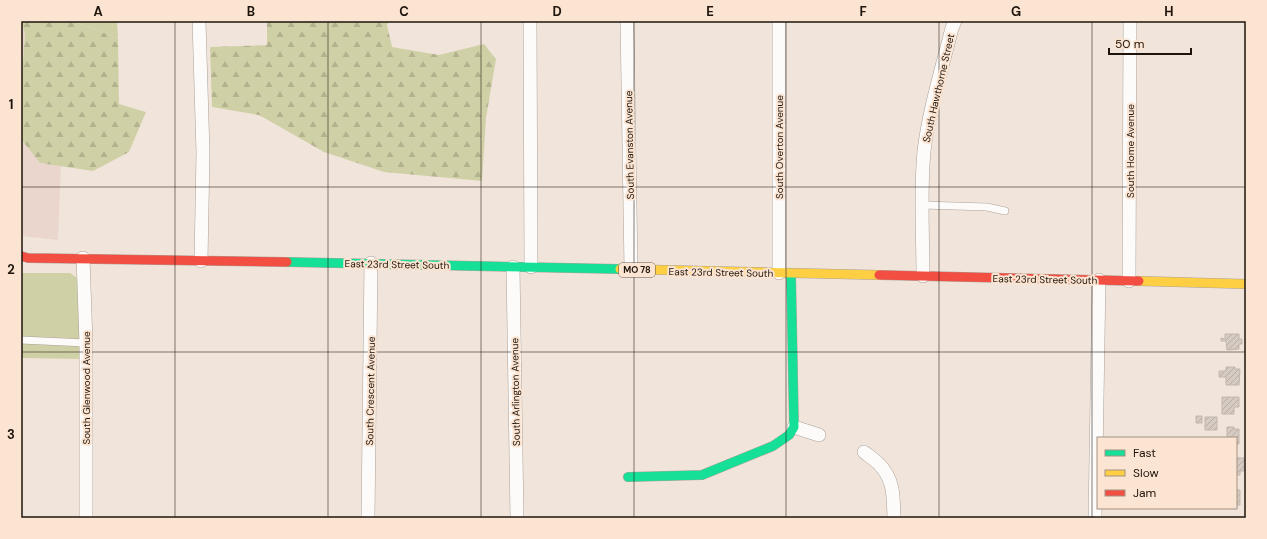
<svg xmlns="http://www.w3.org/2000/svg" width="1267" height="539" font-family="'DM Sans',sans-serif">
<defs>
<pattern id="forest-firs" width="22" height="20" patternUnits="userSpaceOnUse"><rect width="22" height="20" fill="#d0d0a7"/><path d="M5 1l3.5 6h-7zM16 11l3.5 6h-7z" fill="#b2b28e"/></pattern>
<pattern id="building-hatch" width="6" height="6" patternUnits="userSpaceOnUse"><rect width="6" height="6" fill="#d6cbc2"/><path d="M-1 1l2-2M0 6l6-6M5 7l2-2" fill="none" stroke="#b7ada5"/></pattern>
</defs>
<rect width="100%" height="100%" fill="#f1e5db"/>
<!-- industrial -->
<path fill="#ead6cd" d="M21 21 25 34 21 90Z
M21 139 40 163 61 166 58 240 21 236Z"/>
<!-- green -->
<path fill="#d0d0a7" d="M72 21H117L118 38Z
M21 273H70L77 278 79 286 80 359 21 358Z"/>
<!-- forest -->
<path fill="url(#forest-firs)" d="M21 21H72L118 38 119 104 146 112 129 152 93 171 40 163 21 139V90L25 34Z
M267 21H389L387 25 392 47 439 55 484 44 496 59 486 118 482 181 384 172 324 152 259 115 212 107 210 47 267 45Z"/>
<!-- building -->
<path fill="url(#building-hatch)" stroke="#c1b6ad" d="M1225 334H1239V339H1242V344H1239V349L1227 350 1226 341H1221V338L1225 339Z
M1226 367H1235V369H1240L1239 385H1226V377H1219V371H1226Z
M1222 397H1239V407H1234V414H1222Z
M1196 416H1202V423H1196Z
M1205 417H1217V430H1205Z
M1227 427H1234V429H1239V444H1236V438H1227Z
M1236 458H1244V471H1240V475H1236Z
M1236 490H1240V505H1236Z"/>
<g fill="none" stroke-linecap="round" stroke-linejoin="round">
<defs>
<path id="lane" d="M922 205 987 207 1005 211
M21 340 86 343"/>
<path id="street" d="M199 21 203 153 201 261
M530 21 531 267
M627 21 631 269
M83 258 86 343V518
M513 267 517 518
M779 273V21
M923 276C923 235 920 192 924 151 929 110 942 68 952 28L955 21
M1129 281 1130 21
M794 427 819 435
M864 452C869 456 875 460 879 464 895 481 893 497 894 518
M368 518 371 263
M1095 518 1099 280"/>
<path id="fast" d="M287 262 620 269
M628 477 702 475 773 446 789 435 794 427 791 273"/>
<path id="slow" d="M620 269 879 275
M1139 281 1246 284"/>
<path id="jam" d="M21 256 28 258 287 262
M879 275 1139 281"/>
</defs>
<!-- lane casing -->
<use href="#lane" stroke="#aca198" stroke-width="8"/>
<!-- street casing -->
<use href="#street" stroke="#aca198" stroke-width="14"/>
<!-- fast casing -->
<use href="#fast" stroke="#aca198" stroke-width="10"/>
<!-- slow casing -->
<use href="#slow" stroke="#aca198" stroke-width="10"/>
<!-- jam casing -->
<use href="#jam" stroke="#aca198" stroke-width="10"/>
<!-- lane -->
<use href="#lane" stroke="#fdfbfa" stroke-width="7"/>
<!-- street -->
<use href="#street" stroke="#fdfbfa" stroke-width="13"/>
<!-- fast -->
<use href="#fast" stroke="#16e098" stroke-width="9"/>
<!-- slow -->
<use href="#slow" stroke="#ffcf43" stroke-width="9"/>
<!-- jam -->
<use href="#jam" stroke="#f24e42" stroke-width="9"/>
</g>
<!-- grid -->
<path fill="none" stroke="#1e140b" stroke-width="1" stroke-opacity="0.55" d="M175 21V518M328 21V518M481 21V518M634 21V518M786 21V518M939 21V518M1092 21V518M21 187H1246M21 352H1246"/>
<g text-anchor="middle" stroke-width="4" stroke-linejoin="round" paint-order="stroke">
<!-- shield labels -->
<rect fill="#fbe4d1" stroke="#605246" stroke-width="1" x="619" y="263" width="36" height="14" rx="3"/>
<g font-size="9" font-weight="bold" fill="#1e140b">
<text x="637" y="273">MO 78</text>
</g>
<!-- street labels -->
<g font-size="10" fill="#1e140b" stroke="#fbe4d1">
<text transform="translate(938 88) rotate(-77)" y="4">South Hawthorne Street</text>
<text transform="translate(629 145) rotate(-91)" y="4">South Evanston Avenue</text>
<text transform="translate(779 147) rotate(-90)" y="4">South Overton Avenue</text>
<text transform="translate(1130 151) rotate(-90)" y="4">South Home Avenue</text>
<text transform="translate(397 264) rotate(1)" y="4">East 23rd Street South</text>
<text transform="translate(721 272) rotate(1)" y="4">East 23rd Street South</text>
<text transform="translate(1045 279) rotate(1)" y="4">East 23rd Street South</text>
<text transform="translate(86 388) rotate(-90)" y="4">South Glenwood Avenue</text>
<text transform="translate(370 391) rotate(-89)" y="4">South Crescent Avenue</text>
<text transform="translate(515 392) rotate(-91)" y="4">South Arlington Avenue</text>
</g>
</g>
<!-- border -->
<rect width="1267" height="539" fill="none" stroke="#fbe4d1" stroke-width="44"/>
<!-- legend -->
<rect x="1097" y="437" width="140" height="72" fill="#fbe4d1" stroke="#a39182"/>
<rect x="1105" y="450" width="20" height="6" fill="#16e098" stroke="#a39182"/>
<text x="1133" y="457" font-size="12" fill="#1e140b">Fast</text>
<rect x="1105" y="470" width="20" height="6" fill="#ffcf43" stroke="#a39182"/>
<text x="1133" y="477" font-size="12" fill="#1e140b">Slow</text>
<rect x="1105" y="490" width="20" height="6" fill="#f24e42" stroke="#a39182"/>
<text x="1133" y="497" font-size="12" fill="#1e140b">Jam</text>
<!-- scale -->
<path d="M1109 48v6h82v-6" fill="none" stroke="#1e140b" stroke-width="2"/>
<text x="1115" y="48" font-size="12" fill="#1e140b" stroke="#fbe4d1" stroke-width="3" paint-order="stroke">50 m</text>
<rect x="22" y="22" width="1223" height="495" fill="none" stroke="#1e140b" stroke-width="1.5"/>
<g font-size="13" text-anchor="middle" font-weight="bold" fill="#1e140b">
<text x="98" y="16">A</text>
<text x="251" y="16">B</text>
<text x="404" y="16">C</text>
<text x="557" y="16">D</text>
<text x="710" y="16">E</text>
<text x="863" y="16">F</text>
<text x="1016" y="16">G</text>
<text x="1169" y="16">H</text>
<text x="11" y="109">1</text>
<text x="11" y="274">2</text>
<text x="11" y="439">3</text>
</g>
</svg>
